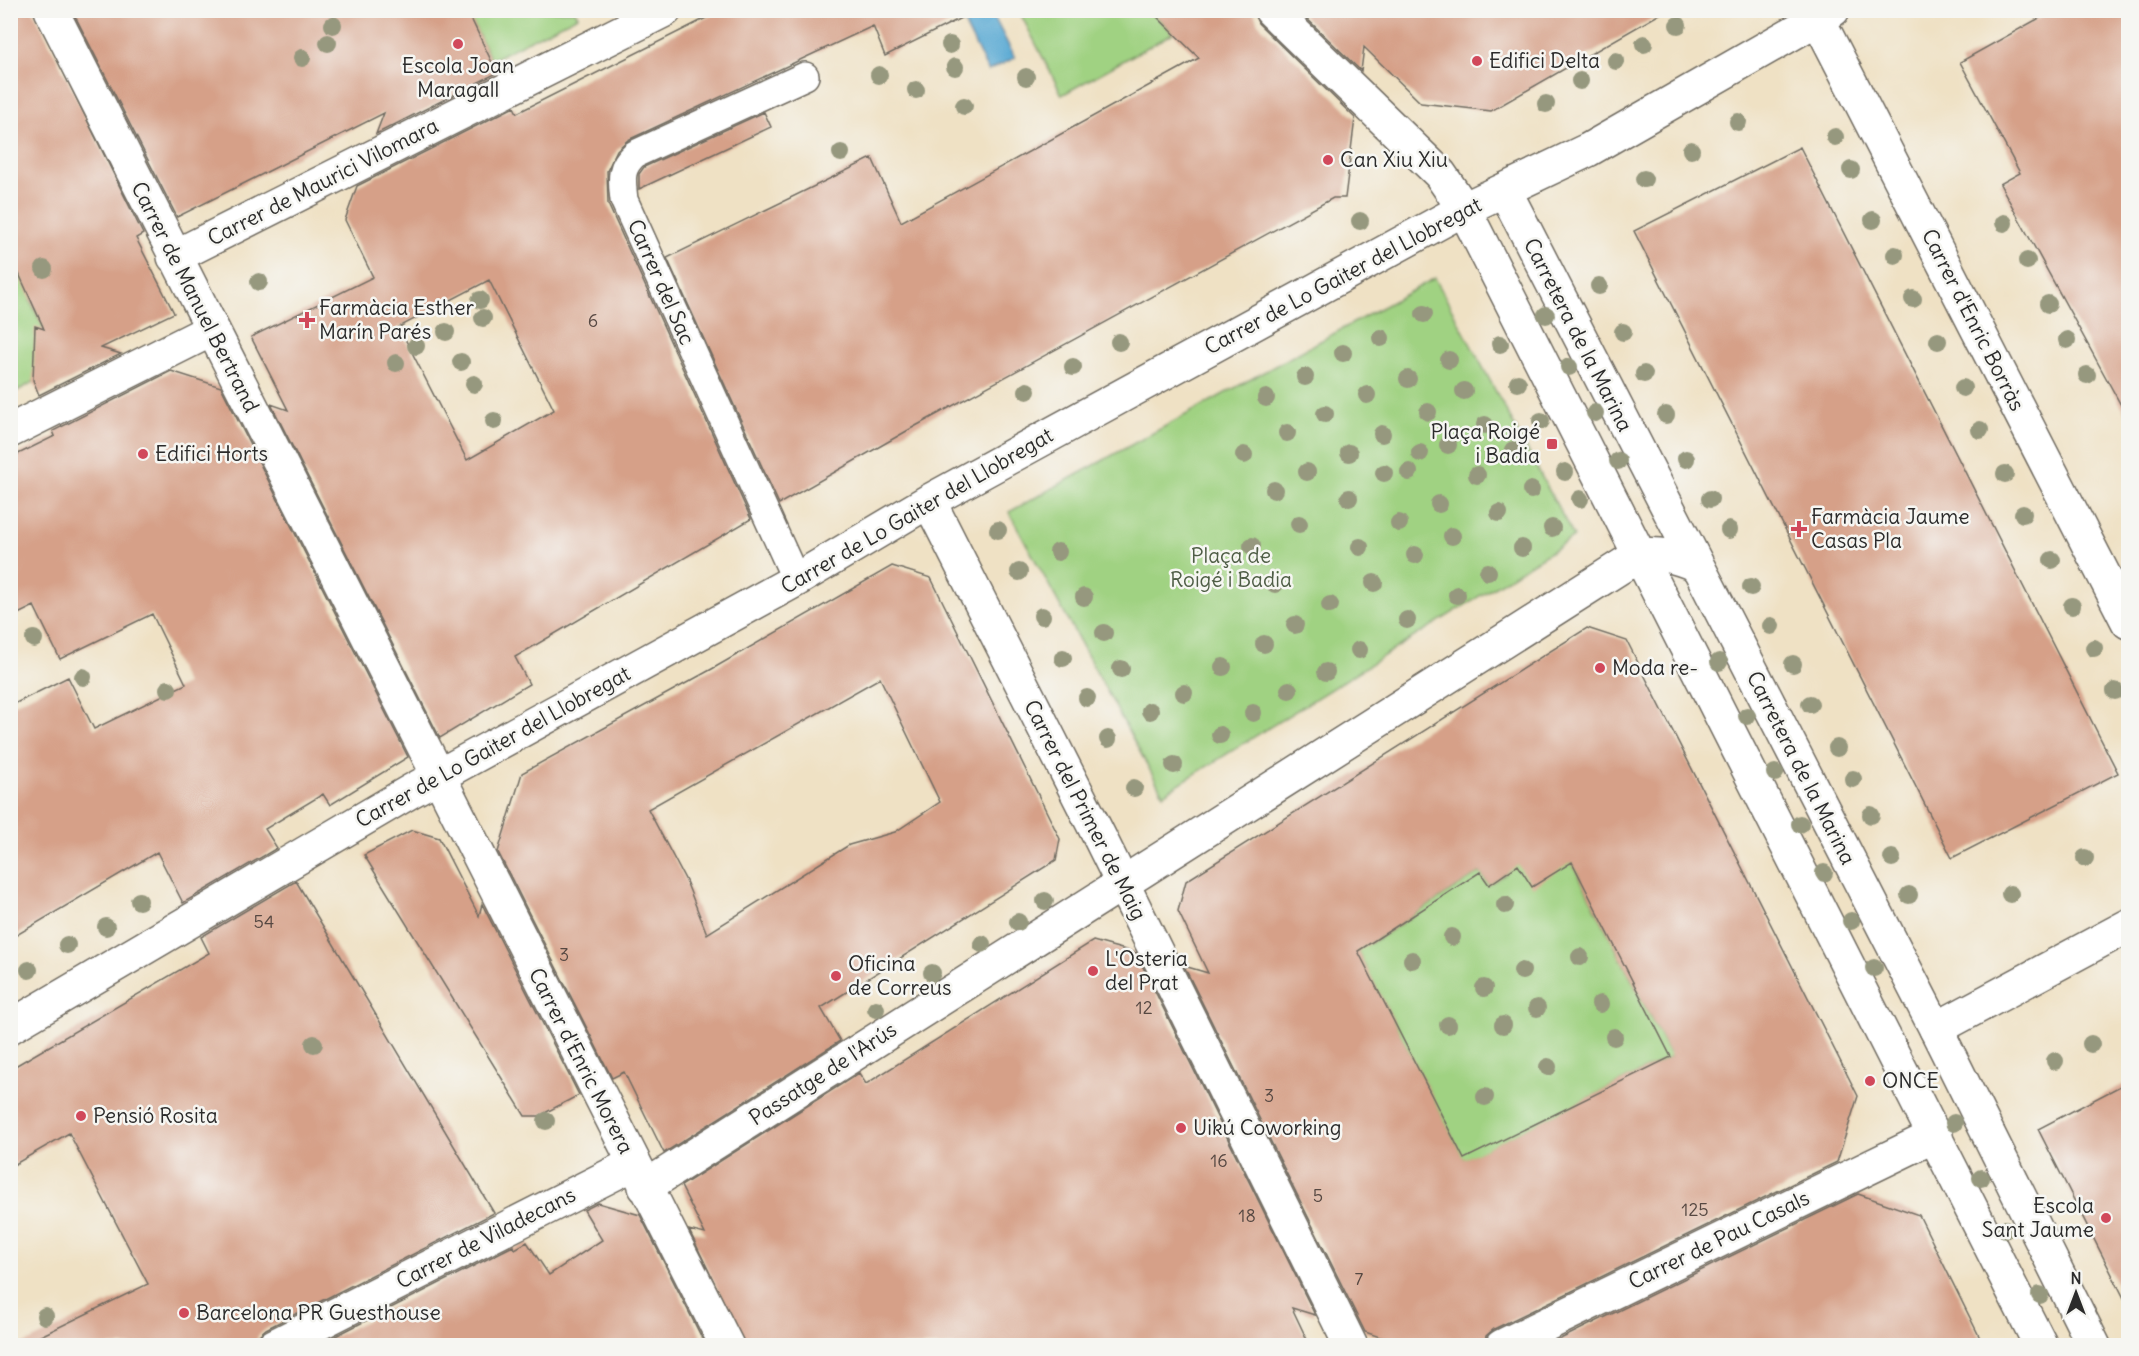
<svg xmlns="http://www.w3.org/2000/svg" width="2139" height="1356" font-family="Delius,sans-serif">
<rect width="100%" height="100%" fill="#f6f6f2"/>
<filter id="ink" filterUnits="userSpaceOnUse"><feTurbulence type="fractalNoise" baseFrequency=".0167" numOctaves="2"/><feDisplacementMap in="SourceGraphic" scale="12" xChannelSelector="R" yChannelSelector="G"/><feConvolveMatrix kernelMatrix="1 2 1 2 8 2 1 2 1" color-interpolation-filters="sRGB"/></filter>
<filter id="wash" filterUnits="userSpaceOnUse"><feTurbulence type="fractalNoise" baseFrequency=".008" numOctaves="4" result="noise"/><feDisplacementMap in="SourceGraphic" scale="24" xChannelSelector="R" yChannelSelector="G"/><feGaussianBlur stdDeviation="1.35" result="paint"/><feColorMatrix in="noise" values="0 0 0 0 0 0 0 0 0 0 0 0 0 0 0 0 0 1.4 0 .05"/><feComposite in="paint" operator="in"/></filter>
<g filter="url(#wash)">
<rect width="100%" height="100%" fill="#efe1c4"/>
<!-- green -->
<path fill="#a0d282" stroke="#667e56" stroke-width="1.5" d="M467 11H575L578 16 491 60Z
M1019 11H1151L1173 33 1062 95Z
M10 254 80 274 30 300 44 329 35 334 46 355 34 382 11 394Z
M1435 278 1574 537 1163 794 1009 512Z
M1550 819 1671 1057 1464 1160 1356 948 1371 943 1480 872 1489 885 1507 873 1503 867Z"/>
<!-- water -->
<path fill="#59a9d3" stroke="#426a7f" stroke-width="1.5" d="M975 11H991L1015 58 988 71 961 17Z"/>
<g id="blocks">
<!-- building -->
<path fill="#d6a088" fill-rule="evenodd" d="M10 10H33L143 234 136 238 174 313 101 348 121 354 39 395 33 380 35 326 44 329 10 254Z
M72 10H467L497 73 376 134 384 113 177 217Z
M722 10H977L885 56 873 26 628 140 617 150 607 171 608 204 751 519 515 657 529 684 440 738 271 404 288 410 251 337 373 277 345 220 357 186 514 107 517 113ZM489 280 554 410 467 460 399 327Z
M1150 10H1253L1258 23 1355 118 1345 198H1333L912 428 779 504 667 258 872 158 901 222 1199 58Z
M1298 10H1667L1491 111 1421 103 1364 47 1361 71Z
M2054 10H2128V418L2000 184 2020 173 1960 62Z
M764 112 771 127 639 189V174L644 167Z
M1800 147 2118 773 1952 858 1634 231Z
M171 371 221 387 408 757 330 805 323 794 265 829 277 848 183 903 157 852 10 939V706L68 677 94 729 186 684 152 614 60 659 34 606 10 618V458L55 436 53 431Z
M892 566 931 578 1060 839 1056 860 821 1008 840 1041 664 1153 624 1072 612 1078 498 852 522 773 712 669ZM880 678 940 802 895 832 849 845 707 934 686 881 648 809Z
M1587 628 1627 641 1858 1096 1837 1162 1494 1329 1486 1336 1483 1346H1406L1365 1332 1184 966 1208 973 1178 911 1186 881ZM1572 862 1671 1057 1464 1159 1358 951 1480 872 1489 885 1518 865 1532 887Z
M412 830 439 838 479 916 482 904 579 1095 539 1116H525L364 855Z
M296 881 494 1213 266 1329 258 1336 255 1346H20L148 1284 69 1133 10 1167V1069L209 953 201 937Z
M1093 941 1136 953 1315 1315 1292 1308 1310 1346H745L689 1230 705 1234 681 1186 859 1073 866 1084Z
M2128 1082V1306L2038 1129Z
M1858 1194 1919 1215 1984 1346H1546Z
M598 1203 640 1215 706 1346H316L513 1246 515 1249 527 1242 549 1275 602 1240 584 1210Z"/>
</g>
</g>
<g filter="url(#ink)">
<use href="#blocks" fill-opacity="0" stroke="#706b61" stroke-width="1.5"/>
<g fill="none" stroke-linecap="round" stroke-linejoin="round">
<defs>
<path id="lane" d="M796 580 624 200C622 180 619 168 635 154L805 76"/>
<path id="street" d="M51 10 727 1346
M1271 10 1440 174 1464 209
M1818 19 2128 622
M174 257 665 10
M10 431 211 330
M929 501 1100 838 1351 1346
M10 1027 411 791 796 580 929 501 1464 209 1588 150 1833 10
M1936 1029 2128 926
M645 1187 1639 555C1661 553 1676 556 1696 565
M274 1346 633 1164
M1502 1346 1936 1135"/>
<path id="secondary" d="M1505 191 1936 1029 2094 1346
M1464 209 2041 1346"/>
</defs>
<!-- lane casing -->
<use href="#lane" stroke="#706b61" stroke-width="30"/>
<!-- street casing -->
<use href="#street" stroke="#706b61" stroke-width="36"/>
<!-- secondary casing -->
<use href="#secondary" stroke="#706b61" stroke-width="36"/>
<!-- lane -->
<use href="#lane" stroke="#fff" stroke-width="27"/>
<!-- street -->
<use href="#street" stroke="#fff" stroke-width="33"/>
<!-- secondary -->
<use href="#secondary" stroke="#fff" stroke-width="33"/>
</g>
<!-- trees -->
<g fill="#96987e">
<circle cx="333" cy="25" r="9"/>
<circle cx="1678" cy="25" r="9"/>
<circle cx="328" cy="43" r="9"/>
<circle cx="1644" cy="44" r="9"/>
<circle cx="950" cy="45" r="9"/>
<circle cx="302" cy="58" r="9"/>
<circle cx="1616" cy="61" r="9"/>
<circle cx="955" cy="67" r="9"/>
<circle cx="879" cy="75" r="9"/>
<circle cx="1026" cy="77" r="9"/>
<circle cx="1580" cy="81" r="9"/>
<circle cx="916" cy="90" r="9"/>
<circle cx="1546" cy="104" r="9"/>
<circle cx="964" cy="106" r="9"/>
<circle cx="1738" cy="122" r="9"/>
<circle cx="1835" cy="137" r="9"/>
<circle cx="1691" cy="150" r="9"/>
<circle cx="841" cy="153" r="9"/>
<circle cx="1851" cy="170" r="9"/>
<circle cx="1644" cy="179" r="9"/>
<circle cx="1873" cy="220" r="9"/>
<circle cx="1360" cy="221" r="9"/>
<circle cx="2004" cy="223" r="9"/>
<circle cx="1895" cy="255" r="9"/>
<circle cx="2027" cy="261" r="9"/>
<circle cx="44" cy="269" r="9"/>
<circle cx="259" cy="282" r="9"/>
<circle cx="1599" cy="286" r="9"/>
<circle cx="1913" cy="299" r="9"/>
<circle cx="480" cy="300" r="9"/>
<circle cx="2048" cy="304" r="9"/>
<circle cx="1424" cy="314" r="9"/>
<circle cx="1546" cy="315" r="9"/>
<circle cx="483" cy="318" r="9"/>
<circle cx="446" cy="332" r="9"/>
<circle cx="1623" cy="332" r="9"/>
<circle cx="1381" cy="338" r="9"/>
<circle cx="2067" cy="340" r="9"/>
<circle cx="1938" cy="341" r="9"/>
<circle cx="1119" cy="342" r="9"/>
<circle cx="1500" cy="344" r="9"/>
<circle cx="416" cy="346" r="9"/>
<circle cx="1343" cy="353" r="9"/>
<circle cx="1449" cy="360" r="9"/>
<circle cx="461" cy="362" r="9"/>
<circle cx="396" cy="363" r="9"/>
<circle cx="1073" cy="367" r="9"/>
<circle cx="1569" cy="367" r="9"/>
<circle cx="1644" cy="374" r="9"/>
<circle cx="2087" cy="375" r="9"/>
<circle cx="1305" cy="377" r="9"/>
<circle cx="1408" cy="379" r="9"/>
<circle cx="1518" cy="383" r="9"/>
<circle cx="474" cy="384" r="9"/>
<circle cx="1963" cy="388" r="9"/>
<circle cx="1027" cy="391" r="9"/>
<circle cx="1464" cy="391" r="9"/>
<circle cx="1367" cy="395" r="9"/>
<circle cx="1266" cy="398" r="9"/>
<circle cx="1428" cy="412" r="9"/>
<circle cx="1595" cy="413" r="9"/>
<circle cx="1325" cy="414" r="9"/>
<circle cx="1666" cy="415" r="9"/>
<circle cx="494" cy="421" r="9"/>
<circle cx="1541" cy="421" r="9"/>
<circle cx="1485" cy="425" r="9"/>
<circle cx="1980" cy="430" r="9"/>
<circle cx="1287" cy="433" r="9"/>
<circle cx="1382" cy="434" r="9"/>
<circle cx="1448" cy="445" r="9"/>
<circle cx="1513" cy="450" r="9"/>
<circle cx="1349" cy="453" r="9"/>
<circle cx="1420" cy="453" r="9"/>
<circle cx="1244" cy="455" r="9"/>
<circle cx="1686" cy="459" r="9"/>
<circle cx="1618" cy="461" r="9"/>
<circle cx="1307" cy="472" r="9"/>
<circle cx="1409" cy="472" r="9"/>
<circle cx="1565" cy="472" r="9"/>
<circle cx="1384" cy="473" r="9"/>
<circle cx="2005" cy="474" r="9"/>
<circle cx="1477" cy="475" r="9"/>
<circle cx="1274" cy="490" r="9"/>
<circle cx="1531" cy="490" r="9"/>
<circle cx="1349" cy="498" r="9"/>
<circle cx="1580" cy="499" r="9"/>
<circle cx="1710" cy="499" r="9"/>
<circle cx="1439" cy="504" r="9"/>
<circle cx="1499" cy="513" r="9"/>
<circle cx="2023" cy="514" r="9"/>
<circle cx="1399" cy="523" r="9"/>
<circle cx="1299" cy="524" r="9"/>
<circle cx="1552" cy="528" r="9"/>
<circle cx="998" cy="530" r="9"/>
<circle cx="1729" cy="530" r="9"/>
<circle cx="1452" cy="536" r="9"/>
<circle cx="1252" cy="546" r="9"/>
<circle cx="1360" cy="547" r="9"/>
<circle cx="1522" cy="548" r="9"/>
<circle cx="1058" cy="552" r="9"/>
<circle cx="1415" cy="555" r="9"/>
<circle cx="2052" cy="560" r="9"/>
<circle cx="1019" cy="572" r="9"/>
<circle cx="1488" cy="572" r="9"/>
<circle cx="1374" cy="583" r="9"/>
<circle cx="1275" cy="584" r="9"/>
<circle cx="1751" cy="587" r="9"/>
<circle cx="1457" cy="595" r="9"/>
<circle cx="1084" cy="597" r="9"/>
<circle cx="1330" cy="605" r="9"/>
<circle cx="2072" cy="606" r="9"/>
<circle cx="1042" cy="616" r="9"/>
<circle cx="1407" cy="620" r="9"/>
<circle cx="1295" cy="625" r="9"/>
<circle cx="1771" cy="626" r="9"/>
<circle cx="1104" cy="633" r="9"/>
<circle cx="34" cy="639" r="9"/>
<circle cx="1264" cy="644" r="9"/>
<circle cx="2094" cy="648" r="9"/>
<circle cx="1359" cy="650" r="9"/>
<circle cx="1063" cy="658" r="9"/>
<circle cx="1719" cy="662" r="9"/>
<circle cx="1793" cy="664" r="9"/>
<circle cx="1223" cy="667" r="9"/>
<circle cx="1121" cy="669" r="9"/>
<circle cx="1326" cy="672" r="9"/>
<circle cx="83" cy="677" r="9"/>
<circle cx="168" cy="689" r="9"/>
<circle cx="1289" cy="690" r="9"/>
<circle cx="2115" cy="691" r="9"/>
<circle cx="1184" cy="693" r="9"/>
<circle cx="1087" cy="698" r="9"/>
<circle cx="1810" cy="704" r="9"/>
<circle cx="1150" cy="711" r="9"/>
<circle cx="1253" cy="713" r="9"/>
<circle cx="1747" cy="716" r="9"/>
<circle cx="1220" cy="735" r="9"/>
<circle cx="1108" cy="739" r="9"/>
<circle cx="1837" cy="748" r="9"/>
<circle cx="1174" cy="765" r="9"/>
<circle cx="1775" cy="773" r="9"/>
<circle cx="1853" cy="779" r="9"/>
<circle cx="1134" cy="788" r="9"/>
<circle cx="1871" cy="815" r="9"/>
<circle cx="1800" cy="824" r="9"/>
<circle cx="1892" cy="858" r="9"/>
<circle cx="2085" cy="858" r="9"/>
<circle cx="1824" cy="873" r="9"/>
<circle cx="2010" cy="894" r="9"/>
<circle cx="1909" cy="895" r="9"/>
<circle cx="139" cy="901" r="9"/>
<circle cx="1045" cy="901" r="9"/>
<circle cx="1505" cy="905" r="9"/>
<circle cx="1851" cy="921" r="9"/>
<circle cx="1018" cy="922" r="9"/>
<circle cx="106" cy="927" r="9"/>
<circle cx="1452" cy="937" r="9"/>
<circle cx="982" cy="944" r="9"/>
<circle cx="67" cy="945" r="9"/>
<circle cx="1580" cy="957" r="9"/>
<circle cx="1412" cy="960" r="9"/>
<circle cx="1874" cy="968" r="9"/>
<circle cx="29" cy="970" r="9"/>
<circle cx="1522" cy="971" r="9"/>
<circle cx="932" cy="973" r="9"/>
<circle cx="1484" cy="988" r="9"/>
<circle cx="1600" cy="1004" r="9"/>
<circle cx="1537" cy="1008" r="9"/>
<circle cx="876" cy="1009" r="9"/>
<circle cx="1448" cy="1025" r="9"/>
<circle cx="1503" cy="1025" r="9"/>
<circle cx="1614" cy="1037" r="9"/>
<circle cx="314" cy="1044" r="9"/>
<circle cx="2091" cy="1044" r="9"/>
<circle cx="2055" cy="1061" r="9"/>
<circle cx="1548" cy="1067" r="9"/>
<circle cx="1485" cy="1097" r="9"/>
<circle cx="546" cy="1121" r="9"/>
<circle cx="1954" cy="1123" r="9"/>
<circle cx="1981" cy="1178" r="9"/>
<circle cx="2005" cy="1229" r="9"/>
<circle cx="2040" cy="1295" r="9"/>
<circle cx="45" cy="1316" r="9"/>
</g>
</g>
<!-- markers -->
<g fill="#d1495b" stroke="#f6f6f2" stroke-width="2">
<circle cx="458" cy="44" r="6"/>
<circle cx="1477" cy="61" r="6"/>
<circle cx="1328" cy="160" r="6"/>
<path d="M304 311h6v6h6v6h-6v6h-6v-6h-6v-6h6z"/>
<rect x="1546" y="438" width="12" height="12" rx="3"/>
<circle cx="143" cy="454" r="6"/>
<path d="M1796 520h6v6h6v6h-6v6h-6v-6h-6v-6h6z"/>
<circle cx="1600" cy="668" r="6"/>
<circle cx="1093" cy="971" r="6"/>
<circle cx="836" cy="976" r="6"/>
<circle cx="1870" cy="1081" r="6"/>
<circle cx="81" cy="1116" r="6"/>
<circle cx="1181" cy="1128" r="6"/>
<circle cx="2106" cy="1218" r="6"/>
<circle cx="184" cy="1313" r="6"/>
</g>
<g text-anchor="middle" stroke-width="5" stroke-linejoin="round" paint-order="stroke">
<!-- number labels -->
<g font-size="18" fill="#564842">
<text x="593" y="327">6</text>
<text x="264" y="928">54</text>
<text x="564" y="961">3</text>
<text x="1144" y="1014">12</text>
<text x="1269" y="1102">3</text>
<text x="1219" y="1167">16</text>
<text x="1318" y="1202">5</text>
<text x="1695" y="1216">125</text>
<text x="1247" y="1222">18</text>
<text x="1359" y="1285">7</text>
</g>
<!-- poi labels -->
<g font-size="21" fill="#2b2b2b" stroke="#f6f6f2" text-anchor="start">
<text x="1489" y="68">Edifici Delta</text>
<text x="458" y="73" text-anchor="middle">Escola Joan<tspan x="458" dy="24">Maragall</tspan></text>
<text x="1340" y="167">Can Xiu Xiu</text>
<text x="319" y="315">Farmàcia Esther<tspan x="319" dy="24">Marín Parés</tspan></text>
<text x="1540" y="439" text-anchor="end">Plaça Roigé<tspan x="1540" dy="24">i Badia</tspan></text>
<text x="155" y="461">Edifici Horts</text>
<text x="1811" y="524">Farmàcia Jaume<tspan x="1811" dy="24">Casas Pla</tspan></text>
<text x="1612" y="675">Moda re-</text>
<text x="1105" y="966">L'Osteria<tspan x="1105" dy="24">del Prat</tspan></text>
<text x="848" y="971">Oficina<tspan x="848" dy="24">de Correus</tspan></text>
<text x="1882" y="1088">ONCE</text>
<text x="93" y="1123">Pensió Rosita</text>
<text x="1193" y="1135">Uikú Coworking</text>
<text x="2094" y="1213" text-anchor="end">Escola<tspan x="2094" dy="24">Sant Jaume</tspan></text>
<text x="196" y="1320">Barcelona PR Guesthouse</text>
</g>
<!-- street labels -->
<g font-size="21" fill="#2b2b2b" stroke="#f6f6f2">
<text transform="translate(323 182) rotate(-27)" y="7">Carrer de Maurici Vilomara</text>
<text transform="translate(1343 276) rotate(-28)" y="7">Carrer de Lo Gaiter del Llobregat</text>
<text transform="translate(661 282) rotate(66)" y="7">Carrer del Sac</text>
<text transform="translate(195 297) rotate(63)" y="7">Carrer de Manuel Bertrand</text>
<text transform="translate(1973 320) rotate(63)" y="7">Carrer d'Enric Borràs</text>
<text transform="translate(1578 335) rotate(63)" y="7">Carretera de la Marina</text>
<text transform="translate(917 511) rotate(-30)" y="7">Carrer de Lo Gaiter del Llobregat</text>
<text transform="translate(493 747) rotate(-29)" y="7">Carrer de Lo Gaiter del Llobregat</text>
<text transform="translate(1801 768) rotate(63)" y="7">Carretera de la Marina</text>
<text transform="translate(1085 810) rotate(63)" y="7">Carrer del Primer de Maig</text>
<text transform="translate(581 1061) rotate(63)" y="7">Carrer d'Enric Morera</text>
<text transform="translate(823 1074) rotate(-33)" y="7">Passatge de l'Arús</text>
<text transform="translate(486 1238) rotate(-27)" y="7">Carrer de Viladecans</text>
<text transform="translate(1719 1240) rotate(-26)" y="7">Carrer de Pau Casals</text>
</g>
<!-- park labels -->
<g font-size="21" fill="#4e5d45" stroke="#f6f6f2">
<text x="1231" y="563">Plaça de<tspan x="1231" dy="24">Roigé i Badia</tspan></text>
</g>
</g>
<!-- margin -->
<rect width="2139" height="1356" fill="none" stroke="#f6f6f2" stroke-width="36"/>
<!-- north arrow -->
<g transform="translate(2076 1293)" stroke="#f6f6f2" stroke-width="4.5" paint-order="stroke">
<path d="M0-4.5L10 22L0 15L-10 22Z" fill="#2b2b2b"/>
<text y="-9" font-size="16" font-weight="bold" text-anchor="middle" fill="#2b2b2b">N</text>
</g>
</svg>
